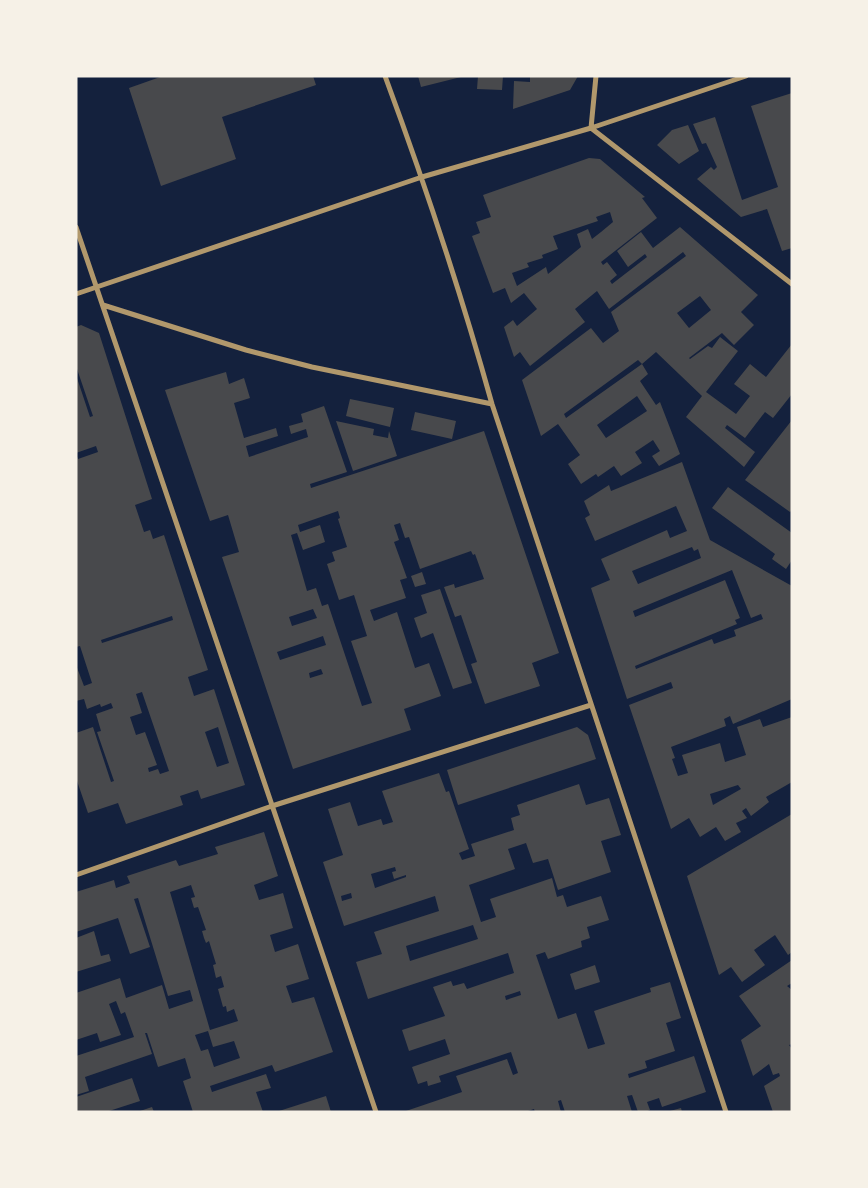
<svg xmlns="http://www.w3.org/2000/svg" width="868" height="1188" font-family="'Noto Serif',serif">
<rect width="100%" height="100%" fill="#14213d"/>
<!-- building -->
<path fill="#48494c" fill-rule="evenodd" d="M163 76H313L316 85 222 117 236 159 161 186 129 88Z
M418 76H461V77L421 87Z
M478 76H503L502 90 477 89Z
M530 76H578L570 90 513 109 514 81 530 82Z
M792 93V248L782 251 767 209 741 217 697 179 711 167 714 170 717 167 706 143 702 144 693 124 715 117 742 200 778 187 751 106Z
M688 125 699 151 679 164 657 145 672 130Z
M589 158 600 159 645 197 642 198 657 218 601 262 603 265 607 262 617 275 610 281 612 284 647 257 645 254 628 267 617 251 641 232 653 248 680 227 758 295 741 312 754 325 734 345 722 333 689 358 690 359 708 346 712 348 720 337 738 351 706 392 736 414 750 396 734 384 750 364 766 377 792 344V394L773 418 765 412 745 438 727 425 725 428 755 452 744 467 686 417 702 396 656 352 642 364 638 360 564 414 566 418 642 364 648 374 640 381 656 405 660 402 680 454 659 466 652 456 660 451 653 440 635 452 642 463 621 476 614 466 598 477 596 474 581 484 568 464 580 455 558 424 541 436 522 380 591 328 603 343 619 331 611 312 686 256 683 252 609 309 597 291 575 309 585 322 530 366 520 352 514 357 504 327 513 320 517 326 537 309 524 293 511 303 505 288 493 293 472 236 480 233 476 222 491 217 483 195ZM610 212 613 222 601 232 592 239 588 229 577 234 581 247 548 274 546 267 517 286 512 273 529 267 527 263 543 258 542 255 558 249 553 236 598 221 596 217ZM700 296 711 310 689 328 677 313ZM637 396 647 411 606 438 597 425Z
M81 325 99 333 152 499 135 505 144 532 150 530 153 539 164 535 208 670 188 677 194 696 214 689 245 785 201 799 198 790 180 796 183 805 126 824 118 803 88 813 76 778V733L93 727 111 782 114 781 97 732 101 731 96 714 113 708 111 703 101 707 100 704 87 709 84 699 76 701V665L84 686 92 683 80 646 76 647V454L78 459 98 452 96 446 76 453V375L90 417 93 416 76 366V327ZM172 616 173 620 102 643 101 640ZM142 692 169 771 160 774 158 769 149 772 148 768 157 765 145 732 136 735 130 717 142 713 136 694ZM218 727 229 763 217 767 205 732Z
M226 372 229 384 244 378 250 398 234 403 244 438 276 428 278 436 246 446 249 457 308 437 306 429 291 434 289 426 303 422 301 414 324 406 347 472 310 484 311 488 484 431 559 653 532 663 540 686 485 704 471 664 477 662 461 615 455 617 444 587 454 584 455 588 484 579 475 554 473 555 471 551 420 569 409 537 405 538 400 523 394 525 399 540 394 542 407 578 400 580 406 598 370 610 374 621 397 612 415 668 429 663 441 696 404 709 411 730 293 769 222 557 239 552 228 515 210 521 165 390ZM338 511 340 518 338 519 347 547 332 552 335 561 327 564 339 600 354 595 367 636 351 641 372 703 362 706 328 604 322 606 316 588 307 591 291 535 297 533 303 550 325 542 320 525 300 532 298 525ZM313 609 317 618 292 626 289 617ZM323 636 326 645 280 660 277 652ZM321 669 323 674 310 678 309 673Z
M350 399 394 408 390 427 346 416Z
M415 412 456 421 452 439 411 430Z
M792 420V510L790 512 745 480Z
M336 421 374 429 373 435 388 438 389 431 397 456 353 471Z
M682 462 710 540 792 586V699L733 724 730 716 724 719 726 726 671 747 675 758 672 759 678 776 688 773 682 755 720 743 725 762 746 755 737 727 760 719 763 727 792 717V782L766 797 769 802 751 816 746 808 742 811 747 818 736 823 741 832 725 841 716 827 700 837 689 818 671 829 629 705 673 688 671 682 627 699 591 588 610 580 601 559 667 530 670 538 687 531 676 506 595 541 585 518 590 515 584 501 609 485 611 491ZM692 547 694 551 698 549 701 558 638 584 632 571ZM732 570 751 618 761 614 763 619 734 630 736 636 714 644 712 639 636 669 635 666 737 624 735 620 740 618 725 580 635 617 633 611ZM738 785 741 789 713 805 710 794Z
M728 487 792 533V560L786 569 772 559 775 554 712 508Z
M422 572 426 584 415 587 411 576Z
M440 589 472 683 453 689 433 633 421 638 414 618 427 613 421 595Z
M577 727 588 735 596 759 458 805 447 770Z
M439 773 446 792 449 791 469 849 459 853 462 860 475 856 471 844 514 830 511 818 520 815 517 805 579 784 586 805 609 798 621 835 601 841 611 872 558 890 548 859 533 863 526 843 508 849 515 869 469 885 481 922 496 917 490 899 552 878 557 897 563 895 567 907 601 896 609 920 587 927 590 938 581 941 582 947 548 959 545 952 536 955 558 1019 576 1013 588 1049 605 1044 594 1011 651 992 650 988 670 982 681 1018 666 1023 675 1051 645 1061 647 1068 628 1074 629 1078 694 1056 706 1092 662 1107 659 1098 647 1102 650 1110 645 1112H638L632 1095 627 1096 632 1112H565L561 1100 558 1101 561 1112H535L534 1109 525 1112H403L462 1092 456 1076 507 1059 513 1075 518 1073 511 1052 439 1076 441 1082 428 1086 427 1081 418 1084 412 1067 450 1054 445 1039 409 1051 402 1030 445 1016 433 987 451 981 453 986 464 983 467 989 514 973 508 953 368 999 356 962 382 954 374 932 439 911 435 896 344 926 323 862 343 855 328 809 350 802 358 826 381 819 383 825 393 822 382 791ZM395 867 396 871 392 872 394 879 406 875V877L375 888 371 874ZM351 893 352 898 342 901 341 896ZM473 925 478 939 410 961 406 946ZM520 991 521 995 506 1000 505 996Z
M792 814V952L788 955 775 935 754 950 765 965 742 982 731 967 719 975 687 876Z
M264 832 278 876 254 885 259 900 283 893 293 928 270 935 275 952 298 944 309 979 286 986 292 1003 314 997 333 1052 275 1072 272 1065 210 1086 212 1092 266 1074 271 1088 256 1092 263 1112H193L183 1081 191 1078 185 1058 158 1067 147 1033H145L152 1054 85 1077 89 1091 76 1095V1056L134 1037 125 1012 121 1014 116 1001 109 1004 121 1035 100 1042 97 1033 76 1040V993L120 978 126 998 162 985 169 1009 193 1001 190 990 168 996 138 898 134 899 150 947 130 954 118 918 76 932V892L114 880 116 888 130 883 127 876 176 860 179 866 218 854 215 847ZM191 885 195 897 191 898 194 908 198 907 206 930 202 931 204 938 206 943 209 941 216 964 213 965 216 978 221 976 224 987 218 989 223 1007 226 1006 227 1012 234 1009 238 1021 210 1030 170 892ZM208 1031 213 1047 234 1041 240 1058 214 1067 208 1049 201 1051 195 1035Z
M94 931 101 956 109 954 111 961 76 972V938Z
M792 960V983L787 986 792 990V1044L789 1045 792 1049V1112H773L764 1086 780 1076 779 1073 773 1075 769 1064 753 1076 741 1040 761 1026 739 996Z
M595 965 600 982 575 990 570 974Z
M132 1078 140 1101 106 1112H76V1097Z
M326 1096 331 1112H279V1111Z
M152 1107 154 1112H140V1111Z
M681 1108 682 1112H670V1111Z"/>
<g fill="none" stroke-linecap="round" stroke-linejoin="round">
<!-- minor -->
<path stroke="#b1986c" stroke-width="5" d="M385 76C425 184 461 293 492 404L726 1112
M596 76 591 128 792 284
M76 227 376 1112
M76 294 422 177 591 128 746 76
M103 305 246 350 312 367 492 404
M76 875 272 806 591 705"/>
</g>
<!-- border -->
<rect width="868" height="1188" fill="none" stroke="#f6f1e7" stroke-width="155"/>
</svg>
